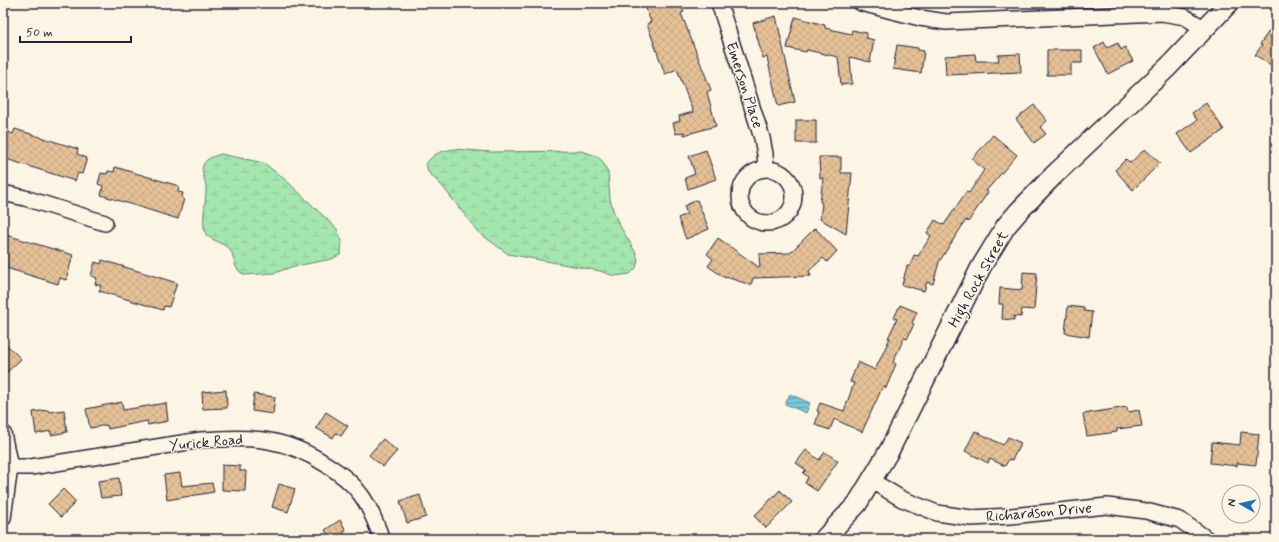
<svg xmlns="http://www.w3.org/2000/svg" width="1279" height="542" font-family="Mynerve,sans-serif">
<defs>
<pattern id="wetland-marsh" width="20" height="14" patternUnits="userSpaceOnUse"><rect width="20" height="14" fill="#a5e6ae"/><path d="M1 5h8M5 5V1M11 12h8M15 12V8" fill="none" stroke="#8ec597"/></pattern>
<pattern id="water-rules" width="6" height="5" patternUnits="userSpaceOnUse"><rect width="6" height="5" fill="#79c8d6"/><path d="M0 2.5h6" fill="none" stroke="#63a2af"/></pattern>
<pattern id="building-cross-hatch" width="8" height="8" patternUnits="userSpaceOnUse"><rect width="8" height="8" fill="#e6c197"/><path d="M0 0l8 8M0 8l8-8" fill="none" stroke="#c5a683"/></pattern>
</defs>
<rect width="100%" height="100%" fill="#fcf5e5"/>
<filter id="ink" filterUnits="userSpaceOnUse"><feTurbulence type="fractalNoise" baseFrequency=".025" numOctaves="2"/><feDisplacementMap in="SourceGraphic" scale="8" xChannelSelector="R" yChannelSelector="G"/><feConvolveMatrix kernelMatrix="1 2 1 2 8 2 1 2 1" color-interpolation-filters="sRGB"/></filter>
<g filter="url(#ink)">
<!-- wetland -->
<path fill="url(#wetland-marsh)" stroke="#648474" d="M454 149 491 152 581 151 597 156 603 162 608 173 610 199 614 213 620 226 636 253 638 260 636 268 630 274 614 276 600 271 508 254 478 232 443 187 428 172 426 164C433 153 442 151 454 149Z
M221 154 264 163 288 182 337 229 342 241 341 254 332 259 291 267 275 273 245 275 240 272 236 267 232 253 229 248 207 236C200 227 206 202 206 190 207 182 200 172 203 165 206 158 215 156 221 154Z"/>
<!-- water -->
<path fill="url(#water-rules)" stroke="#568698" d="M790 394 810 403 806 413 785 404Z"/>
<!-- building -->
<path fill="url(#building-cross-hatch)" stroke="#22223b" d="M644 3H680L684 12 681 13 711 90 707 92 716 126 684 135V132L676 134 673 123 680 121 679 116 693 112 677 69 665 74 647 24 651 22Z
M776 16 795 102 778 106 767 57 763 58 753 23Z
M795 17 825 25V28L851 34 852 30 867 33 866 38 874 40 870 62 850 57 852 84 841 85 838 57 807 50 806 52 787 48Z
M1276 21V58L1271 65 1255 55 1262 45 1260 44Z
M1104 42 1107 48 1118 43 1121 50 1125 47 1133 61 1108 74 1094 48Z
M897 45 918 48V50L924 51 921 73 893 69Z
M1047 50H1082V63H1071V75H1047Z
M975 54 976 61H999L998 55 1020 54 1021 72 946 75 945 56Z
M1206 103 1224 130 1191 153 1177 134 1197 120 1192 113Z
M1034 105 1047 121 1040 127 1046 134 1034 143 1016 119Z
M796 120H816V143H796Z
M15 129 78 149 77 154 87 158 82 174 78 173 75 181 3 158V149L8 132 13 134Z
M993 135 1017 155 986 191 988 192 968 222 966 220 939 262 933 284 927 282 924 291 902 285 907 266H910L914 255 918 256 931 236 927 233 935 220 944 225 966 192 969 193 984 170 972 159Z
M1145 149 1160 163 1133 190 1115 170 1126 159 1130 163Z
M706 150 716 179 688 189 685 178 695 174 689 156Z
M819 157H841V173H852L846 234 820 219 822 203 820 202 823 178H820Z
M115 167 179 186 178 192 183 193 182 198 184 199 178 219 101 195 103 186 98 184 101 173 107 174 108 171 114 172Z
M697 200 709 229 686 239 678 218 687 214 684 206Z
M815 228 837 251 827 262 823 258 809 271 811 276 753 278 751 285 726 277 725 278 708 266 713 259 707 254 718 238 760 268 759 254 790 253Z
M3 234 73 255 66 280 60 278 58 284 3 267Z
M102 260 177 283 169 307 164 306 163 310 99 291 101 286 95 284 97 278 91 276 95 262 101 264Z
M1023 272 1037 273 1034 310 1022 309 1021 317 1014 316V320L1002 319 1003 304H999L1000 288 1022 290Z
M900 305 917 312 912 323 914 324 907 339 904 338 893 362 896 364 886 388 883 386 862 432 834 419 830 430 815 425 819 412 817 411 820 403 844 411 854 383 850 382 858 362 875 370 890 338H888L897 319 894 318Z
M1068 306 1084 308V311L1092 312 1089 337 1065 333Z
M3 341 21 359 3 376Z
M226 390 227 408 203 409 202 392Z
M254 394 275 397 273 414 252 411Z
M122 402 123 410 166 403 168 421 148 425 147 421 108 429 107 425 90 428 86 409Z
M1127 407 1128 412 1139 410 1142 426 1117 429V432L1087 436 1083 414Z
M48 410 49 412 64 410 67 432 51 435V431L36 434 33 412Z
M326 412 348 426 341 436 336 433 333 438 316 428Z
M975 431 1003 445 1008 437 1021 443 1012 460 1009 459 1005 466 990 459 988 463 965 451Z
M1241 432 1259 434 1256 465 1237 463V466L1210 463 1212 442 1240 445Z
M383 439 397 451 383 467 369 455Z
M806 450 819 460 825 452 838 461 817 491 805 483 808 477 803 473 806 470 796 463Z
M222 465 240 466V471H246L245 491 222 490Z
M180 473 182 486 212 483 214 492 167 500 164 475Z
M119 478 121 496 101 498 98 481Z
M279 484 295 489 288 512 272 507Z
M63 489 76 502 61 517 48 504Z
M780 490 792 502 766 528 754 516Z
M420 495 426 517 407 523 400 501Z
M340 520 346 530 343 532 348 539H331L325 530Z"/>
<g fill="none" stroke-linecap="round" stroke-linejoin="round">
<defs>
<path id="minor" d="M719 3 762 138 765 154 766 169
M861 3 920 18 946 22 1162 13 1185 17 1205 29
M740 196a27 27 0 1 1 54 0a27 27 0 1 1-54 0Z
M3 193 25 198 105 223
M3 433 10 467 3 518
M10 467H31L201 440C250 436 285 437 327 465 340 473 352 482 361 495 371 508 376 524 382 539
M872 481 902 499 937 513 971 518 1011 516 1107 506 1146 511 1180 520 1207 539"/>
<path id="tertiary" d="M824 539 857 504 889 451 981 267 1006 226 1019 211 1053 176 1168 67 1229 3"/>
</defs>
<!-- minor casing -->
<use href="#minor" stroke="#22223b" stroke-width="18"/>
<!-- tertiary casing -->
<use href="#tertiary" stroke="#22223b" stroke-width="22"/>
<!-- minor -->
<use href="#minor" stroke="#fcf5e5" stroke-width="15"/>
<!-- tertiary -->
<use href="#tertiary" stroke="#fcf5e5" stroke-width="19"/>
</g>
</g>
<g text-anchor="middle" stroke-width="3" stroke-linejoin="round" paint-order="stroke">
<!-- street labels -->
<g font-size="15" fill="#22223b" stroke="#fcf5e5">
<text transform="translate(745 85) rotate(72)" y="5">Emerson Place</text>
<text transform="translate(978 279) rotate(-61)" y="5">High Rock Street</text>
<text transform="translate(206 442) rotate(-5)" y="5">Yurick Road</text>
<text transform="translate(1039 512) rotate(-5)" y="5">Richardson Drive</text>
</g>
</g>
<!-- margin -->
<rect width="1279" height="542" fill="none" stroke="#fcf5e5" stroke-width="16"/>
<rect x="8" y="8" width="1263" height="526" fill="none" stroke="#22223b" stroke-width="1.5" filter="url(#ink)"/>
<!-- north arrow -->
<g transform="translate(1241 504) rotate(278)"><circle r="19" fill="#fcf5e5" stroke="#a5a1a1"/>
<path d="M0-3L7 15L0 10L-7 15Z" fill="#1f6fb2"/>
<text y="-6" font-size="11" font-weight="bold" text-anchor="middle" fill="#22223b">N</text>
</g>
<!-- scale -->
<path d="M20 36v6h111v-6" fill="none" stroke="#22223b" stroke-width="2"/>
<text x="26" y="36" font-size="12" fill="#22223b" stroke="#fcf5e5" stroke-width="3" paint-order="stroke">50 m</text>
</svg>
